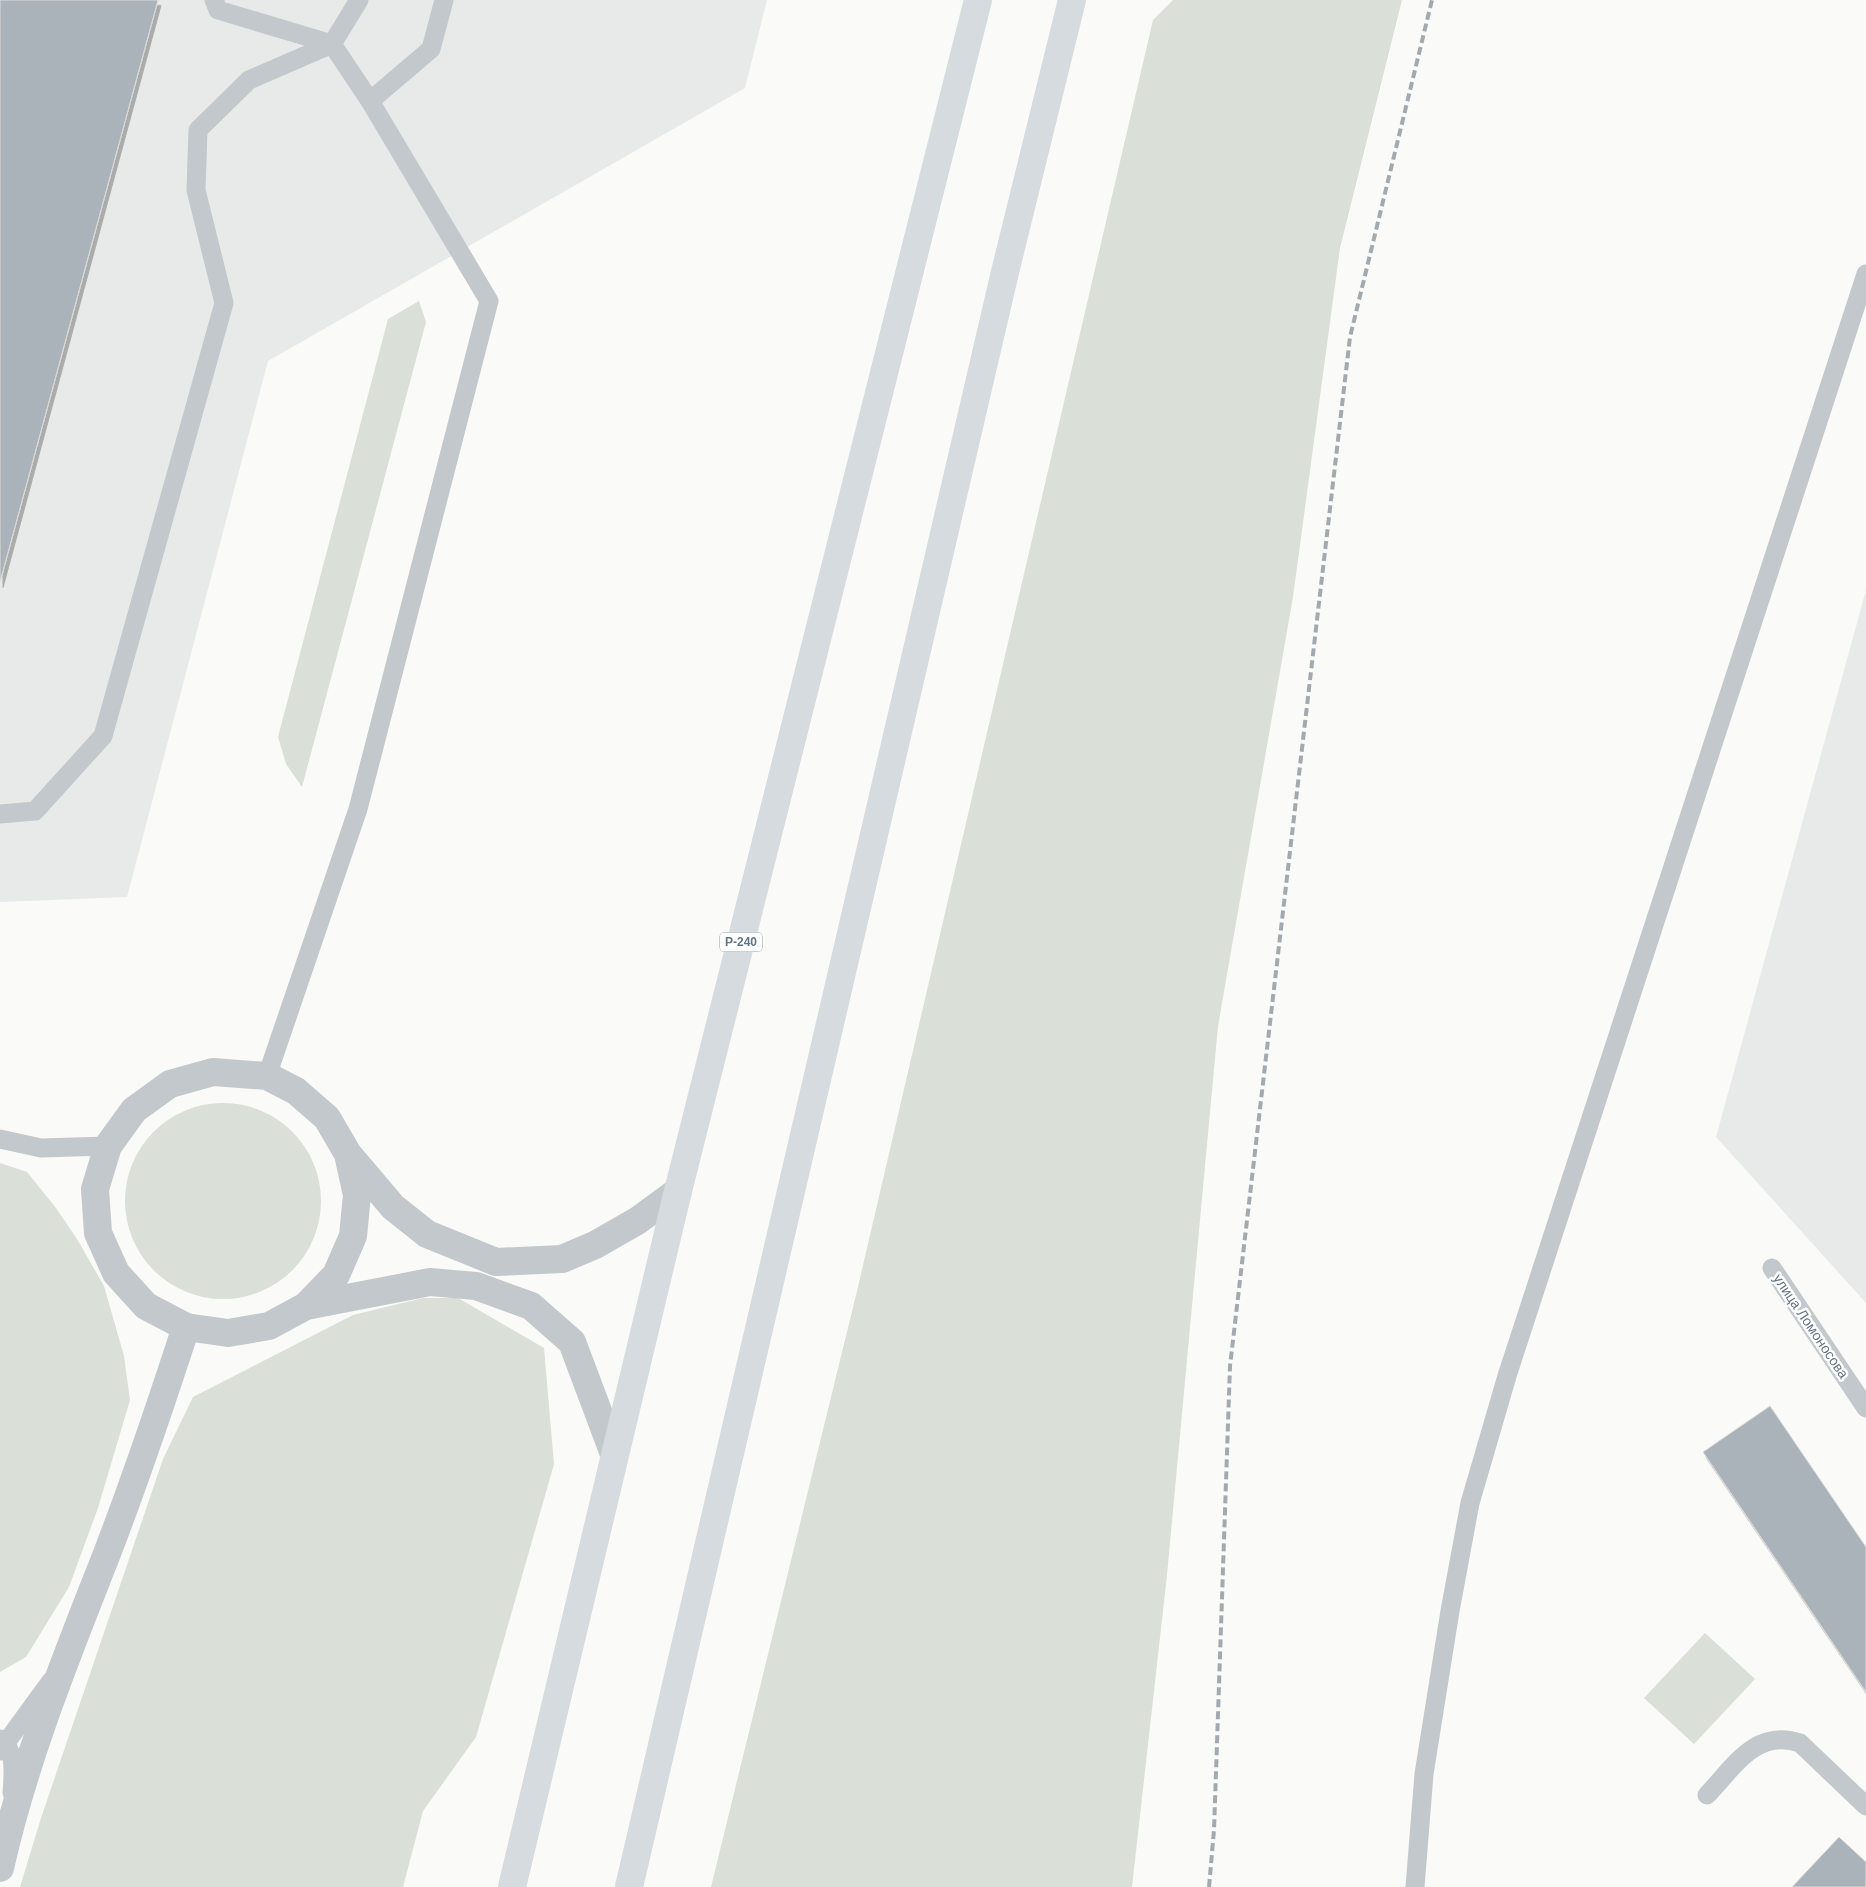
<svg xmlns="http://www.w3.org/2000/svg" width="1866" height="1887" font-family="Helvetica,sans-serif">
<defs>
<filter id="shadow"><feDropShadow dx="3" dy="5.5" stdDeviation="0" flood-color="#0004"/></filter>
</defs>
<rect width="100%" height="100%" fill="#fafaf8"/>
<!-- built -->
<path fill="#e8e9e9" d="M0 0H767L745 88 268 361 127 897 0 902Z
M1866 590V1303L1716 1137Z"/>
<!-- green -->
<path fill="#dadfd7" d="M1173 0H1402L1340 248 1293 597 1218 1026 1167 1575 1132 1887H711L857 1291 1153 20Z
M419 301 426 322 302 787 286 764 278 737 388 319Z
M125 1201a98 98 0 1 1 196 0a98 98 0 1 1-196 0Z
M0 1163 27 1172 56 1208 77 1239 104 1286 124 1356 130 1400 98 1508 69 1587 26 1657 0 1672Z
M423 1298H458L544 1348 554 1464 476 1737 423 1811 403 1887H20L41 1818 163 1459 193 1397 353 1315Z
M1705 1633 1755 1679 1694 1744 1644 1698Z"/>
<!-- building -->
<path fill="#aab3b9" stroke="#dcdcda" filter="url(#shadow)" d="M0 0H158L0 582Z
M1770 1406 1866 1547V1692L1703 1452Z
M1839 1837 1866 1862V1887H1792Z"/>
<g fill="none" stroke-linecap="round" stroke-linejoin="round">
<!-- service -->
<path stroke="#c3c8cc" stroke-width="19" d="M214 0 218 10 332 44 370 101 489 301 358 809 267 1076
M370 101 431 49 444 0
M0 814 35 811 103 736 224 303 196 190 198 130 249 80 332 44 359 0
M0 1139 41 1148 108 1146
M1772 1268 1866 1408
M0 1739C17 1751 13 1774 12 1793
M0 1751 51 1681
M1707 1795C1734 1767 1756 1728 1800 1743L1866 1806
M1415 1887 1424 1774 1450 1611 1470 1503 1507 1376 1866 274"/>
<!-- minor -->
<path stroke="#c3c8cc" stroke-width="28" d="M348 1154 357 1195 353 1236 336 1275 306 1306 269 1326 228 1333 186 1327 146 1306 116 1273 98 1233 95 1189 108 1146 134 1110 170 1084 213 1072 267 1076 296 1091 327 1118 348 1154 393 1207 427 1234 496 1262 562 1259 595 1245 637 1221 678 1191
M306 1306 430 1282 476 1286 531 1306 572 1342 614 1454
M0 1868C24 1761 66 1658 106 1556 135 1481 161 1404 186 1327"/>
<!-- trunk -->
<path stroke="#d6dbdf" stroke-width="28" d="M512 1887 678 1191 978 0
M629 1887 1005 272 1072 0"/>
<!-- rail -->
<path stroke="#a2aab0" stroke-width="4" stroke-dasharray="8 4" stroke-linecap="butt" d="M1209 1887 1214 1830 1230 1366 1350 337 1432 0"/>
</g>
<g text-anchor="middle" stroke-width="5" stroke-linejoin="round" paint-order="stroke">
<!-- shield labels -->
<rect fill="#fff" stroke="#939fa8" stroke-width="1" x="720" y="932.5" width="42" height="19" rx="4"/>
<g font-size="12" font-weight="bold" fill="#657683">
<text x="741" y="946">Р-240</text>
</g>
<!-- street labels -->
<g font-size="14" fill="#657683" stroke="#fff">
<text transform="translate(1811 1326) rotate(56)" y="5">улица Ломоносова</text>
</g>
</g>
</svg>
